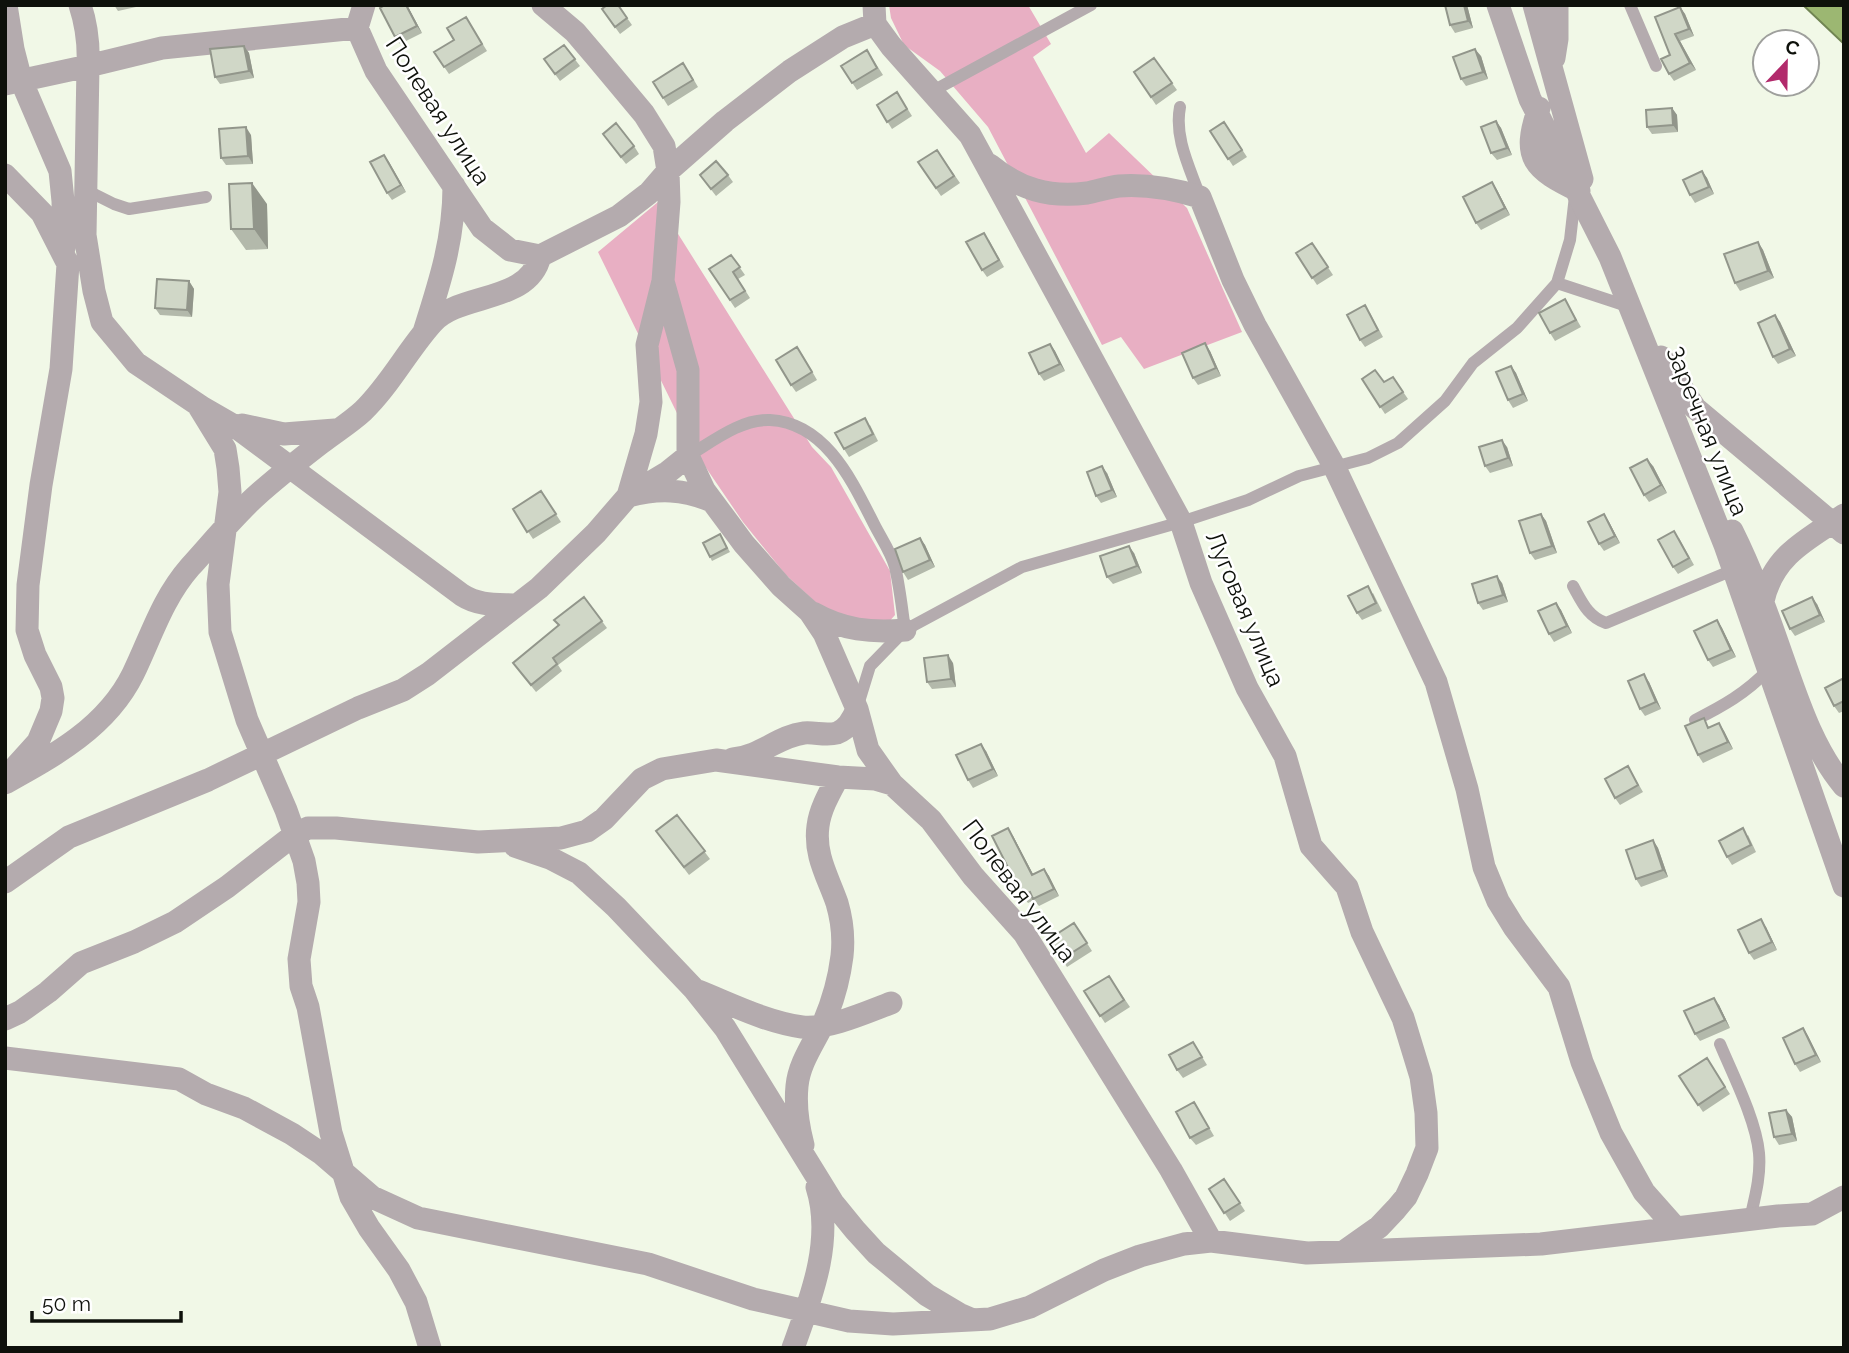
<svg xmlns="http://www.w3.org/2000/svg" width="1849" height="1353" font-family="Raleway,sans-serif">
<rect width="100%" height="100%" fill="#f1f8e7"/>
<!-- green -->
<path fill="#e8afc3" d="M889 5H1028L1051 44 1033 57 1086 153 1109 133 1187 208 1242 332 1144 369 1121 337 1102 345 988 127 940 71 904 45 891 18Z
M658 202 812 447 831 467 890 571 895 615 887 624 874 623 824 610 786 575 743 522 698 456 598 252Z"/>
<!-- water -->
<path fill="#9cb772" stroke="#718553" stroke-width="2" d="M1803 5H1844V44Z"/>
<g fill="none" stroke-linecap="round" stroke-linejoin="round">
<!-- lane -->
<path stroke="#b4abae" stroke-width="12" d="M1630 5 1656 66
M931 92 1091 5
M1180 107C1174 138 1190 168 1200 197
M86 190 114 204 129 209 206 197
M1557 283 1630 307
M688 456C712 442 740 419 770 420 826 423 852 481 874 524 881 538 891 552 895 567 900 588 902 609 905 630
M1573 586C1582 602 1588 617 1606 623L1733 570
M858 705 870 666 905 630 1022 567 1181 522 1248 500 1299 476 1368 458 1398 443 1445 401 1473 363 1517 328 1557 283 1570 240 1575 196
M1695 720C1723 706 1746 693 1768 670
M1720 1044C1733 1075 1756 1120 1759 1153 1761 1176 1755 1197 1750 1219"/>
<!-- street -->
<path stroke="#b4abae" stroke-width="23" d="M6 5 13 49 21 80 60 171 63 201 64 248
M80 5C87 26 89 44 88 66L162 48 357 28 376 71 482 228 510 250 540 256 619 216 649 193 668 171 725 121 790 71 843 37 875 24
M543 5 575 32 598 59 644 114 664 146 668 171 669 202 663 281 688 370V456L704 490 744 544 781 586 810 612 824 633 857 709 868 750 892 784 931 820 973 876 1024 933 1171 1170 1211 1241
M874 5 875 24 891 46 970 135 1181 522 1201 583 1247 688 1285 756 1311 846 1347 887 1362 932 1403 1018 1421 1077 1426 1113 1427 1148 1417 1174 1406 1197 1396 1209 1379 1227 1345 1251
M1498 5 1530 99 1610 257 1725 545 1844 886
M1534 5 1582 179
M357 28 364 5
M1554 58 1557 39V5
M5 84 88 66 85 235 94 291 102 322 136 363 203 408 236 427 462 595C479 606 497 604 517 605
M1539 108C1521 159 1534 169 1579 191
M990 165C1019 189 1049 198 1087 193 1098 191 1108 187 1119 186 1146 184 1174 189 1200 197L1233 280 1255 325 1334 466 1436 682 1467 789 1484 867 1498 901 1514 927 1559 987 1582 1062 1611 1133 1644 1192 1675 1227
M5 175 42 213 68 264 61 369 41 485 28 585 27 630 35 655 51 687 53 698 51 711 38 742 10 773
M663 281 647 345 651 402 646 434 628 496C659 488 683 489 712 501
M424 332C440 282 454 239 454 186
M1661 357 1695 408 1844 533
M198 405 225 449 228 468 230 492 218 584 220 632 247 720 286 810 304 861 308 883 309 902 299 959 301 986 308 1007 331 1133 351 1197 369 1228 399 1270 416 1302 430 1348
M242 425 284 434 335 430
M1732 531C1752 571 1767 613 1782 656 1798 701 1813 749 1844 786
M1763 601C1773 555 1808 539 1844 515
M813 613C843 630 871 633 905 630
M733 759C762 756 778 736 804 733 815 732 826 736 837 733 848 729 853 719 857 709
M5 783C54 756 107 727 133 674 151 637 162 599 190 567 211 544 232 518 255 497 276 478 299 460 321 443 335 432 350 423 363 411 390 385 407 351 432 323 459 292 529 304 540 256
M515 846 550 858 579 873 616 907 694 989 725 1028 833 1203 855 1230 876 1253 927 1295 959 1314 973 1320
M5 882 69 837 208 780 358 708 403 690 428 674 539 588 596 533 628 496 668 472 688 456
M698 991C731 1004 766 1022 802 1027 827 1030 867 1012 891 1003
M5 1019 20 1012 48 992 81 963 134 942 175 922 227 887 294 835 308 828H336L478 842 561 838 587 831 604 819 642 779 662 769 716 760 838 777 875 779 892 784
M5 1058 179 1079 206 1094 244 1108 292 1134 322 1154 372 1197 418 1218 648 1264 753 1299 849 1321 893 1324 990 1319 1030 1307 1104 1270 1140 1256 1184 1244 1211 1241 1307 1253 1541 1244 1778 1216 1812 1214 1844 1197
M803 1145C798 1126 795 1106 797 1086 799 1063 814 1043 824 1022 833 1001 839 980 842 956 844 938 842 920 837 903 828 877 814 855 818 826 820 809 830 792 838 777
M793 1348C811 1298 834 1240 817 1187"/>
</g>
<!-- wall -->
<path fill="#b3b9ab" d="M114 5H136V7L118 11Z
M407 5 422 33 400 44 395 37Z
M618 5 632 25 620 34 602 9Z
M1445 5H1467L1473 28 1455 33 1450 25Z
M1680 7 1685 14 1694 36 1680 41 1696 70 1674 81 1669 74 1670 55Z
M466 17 487 51 449 74 434 52 454 40Z
M564 45 580 66 560 81 544 59Z
M244 46 249 53 254 78 220 84 215 77Z
M867 50 883 75 857 90 841 66Z
M1481 56 1488 79 1466 86 1461 79Z
M1154 58 1177 90 1156 105 1134 72Z
M688 70 698 87 668 106 663 98Z
M897 92 912 116 892 129 877 105Z
M1672 108 1677 115 1678 132 1652 134 1647 127Z
M1496 121 1501 128 1512 155 1497 160 1491 153Z
M1224 122 1247 157 1233 166 1210 131Z
M251 135 253 164 226 165 221 158Z
M608 141 634 146 639 154 626 164Z
M937 150 960 183 941 196 918 162Z
M384 155 406 192 392 200 387 193Z
M1702 171 1707 178 1714 194 1695 203 1690 195Z
M700 175H728L733 182 716 196Z
M1492 182 1497 190 1510 215 1481 230 1476 223Z
M267 204 268 249 246 250 231 229Z
M989 240 1004 267 987 277 982 270Z
M1758 242 1763 250 1774 278 1740 291 1735 283Z
M1312 243 1333 275 1317 285 1296 253Z
M731 255 745 275 738 279 750 298 735 308 709 269Z
M189 281 194 289 192 317 160 315 155 308Z
M1565 299 1581 327 1555 341 1550 333Z
M1370 313 1383 337 1365 347 1360 340Z
M1775 315 1780 322 1796 356 1778 364 1773 357Z
M1050 344 1055 351 1065 371 1044 381 1039 374Z
M1210 351 1221 376 1198 385 1193 378Z
M802 354 817 380 796 392 791 385Z
M1511 366 1516 373 1528 401 1513 408 1508 400Z
M1393 377 1408 399 1385 414 1362 379 1384 382Z
M870 425 878 441 849 457 844 449Z
M1507 447 1513 466 1490 473 1485 466Z
M1653 466 1667 493 1649 502 1644 495Z
M1107 473 1117 497 1101 503 1096 496Z
M541 491 561 522 533 539 513 509Z
M1541 514 1546 521 1557 553 1535 560 1530 553Z
M1604 514 1609 522 1620 543 1604 551 1599 544Z
M720 534 730 552 712 561 710 557Z
M920 538 925 545 935 567 908 580 903 572Z
M1679 538 1694 565 1678 574 1673 567Z
M1134 553 1142 573 1113 584 1107 577Z
M1502 583 1508 602 1483 610 1478 603Z
M1373 593 1382 611 1362 620 1357 613Z
M584 597 607 628 558 665 562 671 536 692 513 663 559 625Z
M1556 603 1561 610 1572 633 1554 642 1549 634Z
M1817 604 1825 622 1795 636 1790 629Z
M1717 620 1722 628 1736 657 1713 667 1708 660Z
M953 663 956 687 932 689 927 682Z
M1844 678V711L1839 713 1834 706Z
M1649 682 1661 709 1645 716 1640 709Z
M1710 728 1724 731 1733 749 1703 763 1698 755Z
M986 751 998 776 973 788 968 780Z
M1628 766 1643 792 1620 805 1615 798Z
M677 815 710 859 689 875 661 838Z
M1748 835 1756 852 1732 865 1727 857Z
M1013 836 1033 874 1044 869 1049 876 1059 896 1039 906 1034 900 1028 903 1022 895Z
M1653 840 1658 848 1668 877 1641 887 1636 879Z
M1074 923 1092 951 1067 967 1049 939Z
M1766 927 1777 950 1754 960 1749 953Z
M1109 976 1130 1007 1105 1023 1084 991Z
M1719 1005 1730 1028 1700 1041 1695 1034Z
M1803 1028 1808 1036 1821 1062 1800 1072 1795 1064Z
M1193 1042 1207 1065 1183 1078 1177 1070Z
M1707 1058 1730 1094 1703 1112 1679 1076Z
M1194 1102 1214 1136 1196 1145 1190 1138Z
M1786 1110 1792 1117 1797 1141 1779 1145 1774 1137Z
M1224 1179 1245 1211 1230 1221 1209 1189Z"/>
<!-- shaded-wall -->
<path fill="#92968b" d="M406 5H407L422 33 417 26Z
M1464 5H1467L1473 28 1468 21Z
M1680 7 1685 14 1694 36 1689 29Z
M1675 34 1680 41 1696 70 1690 63Z
M244 46 249 53 254 78 249 71Z
M1475 49 1481 56 1488 79 1483 72Z
M1672 108 1677 115 1678 132 1673 125Z
M1496 121 1501 128 1512 155 1507 148Z
M246 127 251 135 253 164 248 156Z
M384 155 389 162 406 192 401 185Z
M1702 171 1707 178 1714 194 1709 187Z
M1492 182 1497 190 1510 215 1505 208Z
M252 183 267 204 268 249 254 229Z
M1758 242 1763 250 1774 278 1768 271Z
M189 281 194 289 192 317 187 310Z
M1775 315 1780 322 1796 356 1790 349Z
M1205 343 1210 351 1221 376 1216 368Z
M1050 344 1055 351 1065 371 1060 364Z
M1511 366 1516 373 1528 401 1523 394Z
M1502 440 1507 447 1513 466 1508 458Z
M1647 459 1653 466 1667 493 1661 485Z
M1102 466 1107 473 1117 497 1112 490Z
M1541 514 1546 521 1557 553 1552 546Z
M1604 514 1609 522 1620 543 1615 536Z
M920 538 925 545 935 567 930 560Z
M1129 546 1134 553 1142 573 1137 566Z
M1497 576 1502 583 1508 602 1503 595Z
M1812 597 1817 604 1825 622 1820 615Z
M1556 603 1561 610 1572 633 1567 626Z
M1717 620 1722 628 1736 657 1731 650Z
M948 655 953 663 956 687 951 679Z
M1644 674 1649 682 1661 709 1656 702Z
M1719 723 1724 731 1733 749 1728 742Z
M981 744 986 751 998 776 993 769Z
M1008 828 1013 836 1037 882 1032 875Z
M1653 840 1658 848 1668 877 1663 870Z
M1044 869 1049 876 1059 896 1054 889Z
M1761 919 1766 927 1777 950 1772 942Z
M1714 998 1719 1005 1730 1028 1725 1020Z
M1803 1028 1808 1036 1821 1062 1816 1055Z
M1786 1110 1792 1117 1797 1141 1792 1134Z"/>
<!-- building -->
<path fill="#d0d7c7" stroke="#92968b" stroke-width="2" d="M385 5H406L417 26 395 37 380 8Z
M607 5H618L627 18 615 27 602 9Z
M1445 5H1464L1468 21 1450 25Z
M1680 7 1689 29 1675 34 1690 63 1669 74 1661 59 1670 55 1655 17Z
M466 17 482 44 444 67 434 52 454 40 447 28Z
M564 45 575 59 555 74 544 59Z
M244 46 249 71 215 77 210 49Z
M1475 49 1483 72 1461 79 1453 57Z
M867 50 877 68 852 83 841 66Z
M1154 58 1172 83 1151 97 1134 72Z
M683 63 693 80 663 98 653 82Z
M897 92 907 109 887 122 877 105Z
M1672 108 1673 125 1647 127 1646 110Z
M1496 121 1507 148 1491 153 1481 127Z
M1224 122 1242 150 1228 159 1210 131Z
M616 123 634 146 621 157 603 134Z
M246 127 248 156 221 158 219 129Z
M937 150 954 176 936 188 918 162Z
M384 155 401 185 387 193 370 162Z
M716 161 728 175 711 189 700 175Z
M1702 171 1709 187 1690 195 1683 180Z
M1492 182 1505 208 1476 223 1463 197Z
M252 183 254 229H231L229 184Z
M984 233 999 260 982 270 966 242Z
M1758 242 1768 271 1735 283 1724 254Z
M1312 243 1328 267 1312 278 1296 253Z
M731 255 740 267 733 272 745 291 730 300 709 269Z
M157 279 189 281 187 310 155 308Z
M1565 299 1576 320 1550 333 1539 313Z
M1365 305 1378 330 1360 340 1347 315Z
M1775 315 1790 349 1773 357 1758 323Z
M1205 343 1216 368 1193 378 1182 353Z
M1050 344 1060 364 1039 374 1029 353Z
M797 347 812 372 791 385 776 360Z
M1511 366 1523 394 1508 400 1496 372Z
M1375 370 1384 382 1393 377 1403 392 1380 407 1362 379Z
M865 418 873 434 844 449 835 433Z
M1502 440 1508 458 1485 466 1479 447Z
M1647 459 1661 485 1644 495 1630 468Z
M1102 466 1112 490 1096 496 1087 472Z
M541 491 556 514 527 532 513 509Z
M1541 514 1552 546 1530 553 1519 521Z
M1604 514 1615 536 1599 544 1588 522Z
M1674 531 1689 558 1673 567 1658 540Z
M720 534 727 548 710 557 703 543Z
M920 538 930 560 903 572 895 549Z
M1129 546 1137 566 1107 577 1100 556Z
M1497 576 1503 595 1478 603 1472 584Z
M1368 586 1376 603 1357 613 1348 596Z
M584 597 602 621 553 658 557 664 531 685 513 663 559 625 554 620Z
M1812 597 1820 615 1790 629 1782 611Z
M1556 603 1567 626 1549 634 1538 611Z
M1717 620 1731 650 1708 660 1694 631Z
M948 655 951 679 927 682 924 658Z
M1644 674 1656 702 1640 709 1628 681Z
M1844 678V701L1834 706 1825 688Z
M1704 718 1708 728 1719 723 1728 742 1698 755 1685 726Z
M981 744 993 769 968 780 956 755Z
M1628 766 1638 785 1615 798 1605 779Z
M677 815 705 851 684 867 656 831Z
M1008 828 1032 875 1044 869 1054 889 1033 899 1030 892 1022 895 992 836Z
M1743 828 1751 845 1727 857 1719 841Z
M1653 840 1663 870 1636 879 1626 850Z
M1761 919 1772 942 1749 953 1738 930Z
M1074 923 1087 943 1062 959 1049 939Z
M1109 976 1124 1000 1100 1016 1084 991Z
M1714 998 1725 1020 1695 1034 1684 1011Z
M1803 1028 1816 1055 1795 1064 1783 1038Z
M1193 1042 1202 1057 1177 1070 1169 1055Z
M1707 1058 1725 1087 1698 1105 1679 1076Z
M1194 1102 1209 1128 1190 1138 1176 1112Z
M1786 1110 1792 1134 1774 1137 1769 1113Z
M1224 1179 1240 1203 1224 1213 1209 1189Z"/>
<g text-anchor="middle" stroke-width="5" stroke-linejoin="round" paint-order="stroke">
<!-- street labels -->
<g font-size="24" fill="#0e110b" stroke="#fff">
<text transform="translate(438 111) rotate(57)" y="8">Полевая улица</text>
<text transform="translate(1707 431) rotate(68)" y="8">Заречная улица</text>
<text transform="translate(1245 609) rotate(67)" y="8">Луговая улица</text>
<text transform="translate(1019 891) rotate(53)" y="8">Полевая улица</text>
</g>
</g>
<!-- border -->
<rect width="1849" height="1353" fill="none" stroke="#0e110b" stroke-width="14"/>
<!-- north arrow -->
<g transform="translate(1786 63) rotate(22)"><circle r="33" fill="#ffffff" stroke="#9fa09d" stroke-width="2"/>
<path d="M0-5L12 26L0 18L-12 26Z" fill="#b22a6c"/>
<text y="-10" font-size="19" font-weight="bold" text-anchor="middle" fill="#0e110b">С</text>
</g>
<!-- scale -->
<path d="M32 1311v10h149v-10" fill="none" stroke="#0e110b" stroke-width="3.5"/>
<text x="42" y="1311" font-size="21" fill="#0e110b" stroke="#ffffff" stroke-width="5" paint-order="stroke">50 m</text>
</svg>
